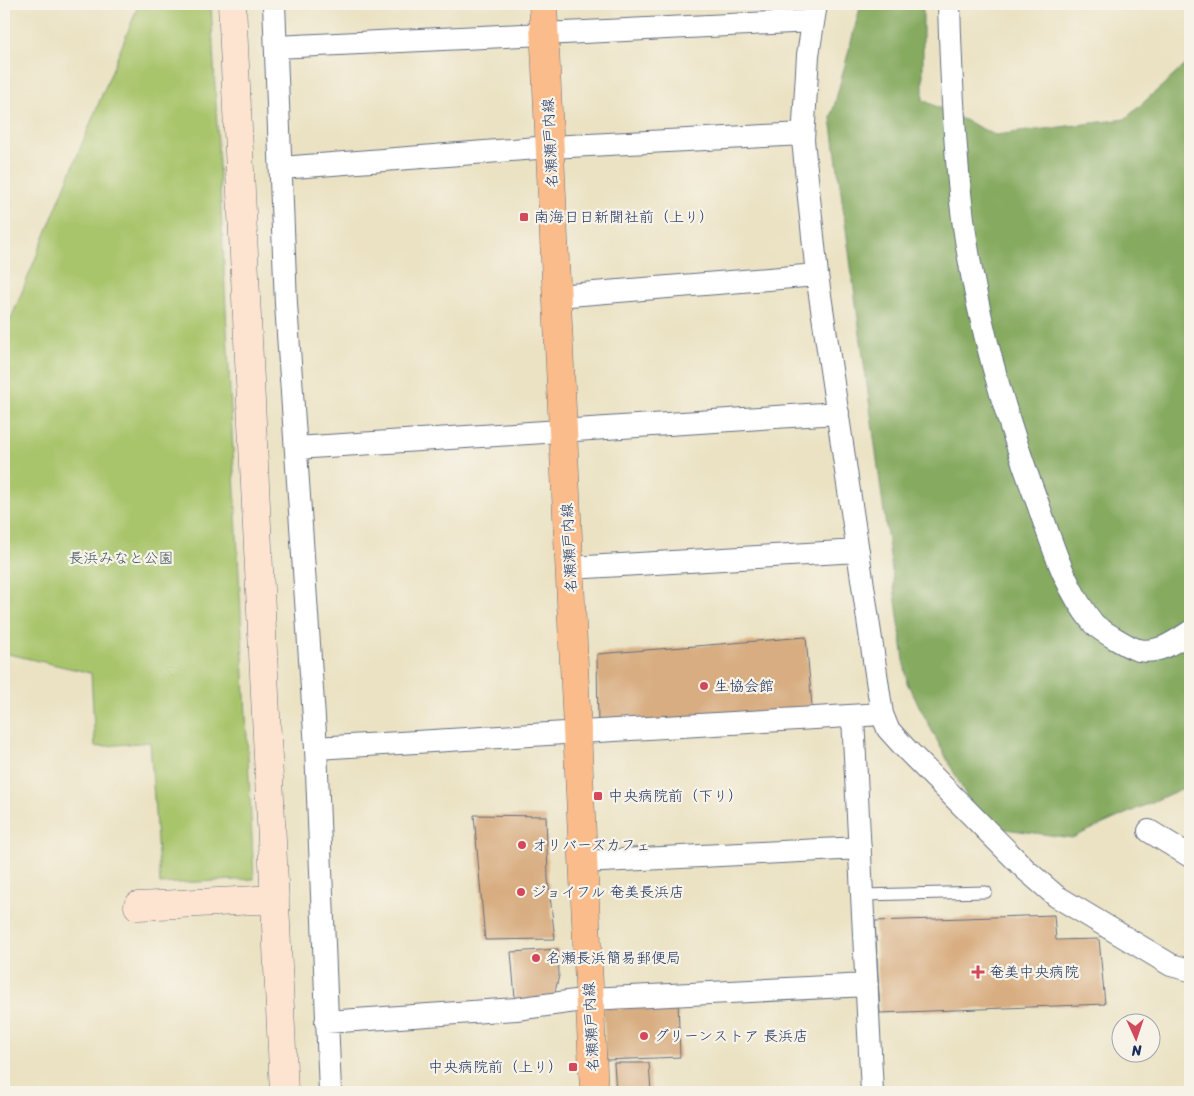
<svg xmlns="http://www.w3.org/2000/svg" width="1194" height="1096" font-family="Sriracha,'Klee One',sans-serif">
<rect width="100%" height="100%" fill="#f7f3e8"/>
<filter id="ink" filterUnits="userSpaceOnUse"><feTurbulence type="fractalNoise" baseFrequency=".02" numOctaves="2"/><feDisplacementMap in="SourceGraphic" scale="10" xChannelSelector="R" yChannelSelector="G"/><feConvolveMatrix kernelMatrix="1 2 1 2 8 2 1 2 1" color-interpolation-filters="sRGB"/></filter>
<filter id="wash" filterUnits="userSpaceOnUse"><feTurbulence type="fractalNoise" baseFrequency=".0096" numOctaves="4" result="noise"/><feDisplacementMap in="SourceGraphic" scale="20" xChannelSelector="R" yChannelSelector="G"/><feGaussianBlur stdDeviation="1.12" result="paint"/><feColorMatrix in="noise" values="0 0 0 0 0 0 0 0 0 0 0 0 0 0 0 0 0 1.4 0 .05"/><feComposite in="paint" operator="in"/></filter>
<g filter="url(#wash)">
<rect width="100%" height="100%" fill="#ebe2c3"/>
<!-- green -->
<path fill="#a9c56c" stroke="#627a65" d="M139 4H211L254 879 160 884 150 742 95 747 91 673 4 653V336Z"/>
<!-- forest -->
<path fill="#86aa60" stroke="#506c5f" d="M861 4H923V100L995 135 1125 119 1190 61V785L1072 838 982 826 907 683 831 118Z"/>
<g id="blocks">
<!-- building -->
<path fill="#d8ad81" d="M806 637 813 718 598 730 597 654Z
M474 815 546 816 548 879 555 939 485 940Z
M1054 915 1056 940 1099 939 1105 1004 880 1013 875 921Z
M558 949 559 976 552 1003 516 1009 511 952Z
M678 1001 680 1057 606 1060 603 1005Z
M614 1063H649L651 1092H616Z"/>
</g>
</g>
<g filter="url(#ink)">
<use href="#blocks" fill-opacity="0" stroke="#646e81" stroke-width="1"/>
<g fill="none" stroke-linecap="round" stroke-linejoin="round">
<defs>
<path id="lane" d="M862 895 986 892"/>
<path id="street" d="M274 4 286 304 316 748 330 1092
M816 4 808 55 803 140 817 275 882 714 888 729 906 749 1026 870 1056 896 1171 965 1190 970
M949 4C951 76 954 148 963 219 976 318 1004 414 1039 507 1053 547 1066 590 1093 623 1098 629 1131 649 1139 650 1159 654 1174 642 1190 632
M276 47 813 21
M281 168 550 147 803 134
M557 296 817 275
M296 448 838 413
M570 568 858 551
M853 717 872 1092
M316 748 882 714
M1149 831 1190 856
M583 862 860 848
M326 1022 516 1009 590 999 867 985"/>
<path id="secondary" d="M232 4 284 1092
M138 906 275 899"/>
<path id="primary" d="M543 4 594 1092"/>
</defs>
<!-- lane casing -->
<use href="#lane" stroke="#646e81" stroke-width="13"/>
<!-- street casing -->
<use href="#street" stroke="#646e81" stroke-width="24"/>
<!-- secondary casing -->
<use href="#secondary" stroke="#646e81" stroke-width="29"/>
<!-- primary casing -->
<use href="#primary" stroke="#646e81" stroke-width="29"/>
<!-- lane -->
<use href="#lane" stroke="#fff" stroke-width="11"/>
<!-- street -->
<use href="#street" stroke="#fff" stroke-width="22"/>
<!-- secondary -->
<use href="#secondary" stroke="#fde4d0" stroke-width="28"/>
<!-- primary -->
<use href="#primary" stroke="#f9bc8a" stroke-width="28"/>
</g>
</g>
<!-- markers -->
<g fill="#d1495b" stroke="#f7f3e8" stroke-width="2">
<rect x="519" y="212" width="10" height="10" rx="2.5"/>
<circle cx="704" cy="686" r="5"/>
<rect x="593" y="791" width="10" height="10" rx="2.5"/>
<circle cx="522" cy="845" r="5"/>
<circle cx="521" cy="892" r="5"/>
<circle cx="536" cy="958" r="5"/>
<path d="M975.5 964.5h5v5h5v5h-5v5h-5v-5h-5v-5h5z"/>
<circle cx="644" cy="1036" r="5"/>
<rect x="568" y="1062" width="10" height="10" rx="2.5"/>
</g>
<g text-anchor="middle" stroke-width="4.5" stroke-linejoin="round" paint-order="stroke">
<!-- street labels -->
<g font-size="15" fill="#1b2f5e" stroke="#f7f3e8">
<text transform="translate(550 143) rotate(-93)" y="5">名瀬瀬戸内線</text>
<text transform="translate(569 548) rotate(-93)" y="5">名瀬瀬戸内線</text>
<text transform="translate(591 1027) rotate(-93)" y="5">名瀬瀬戸内線</text>
</g>
<!-- poi labels -->
<g font-size="15" fill="#1b2f5e" stroke="#f7f3e8" text-anchor="start">
<text x="534" y="222">南海日日新聞社前（上り）</text>
<text x="714" y="691">生協会館</text>
<text x="608" y="801">中央病院前（下り）</text>
<text x="532" y="850">オリバーズカフェ</text>
<text x="531" y="897">ジョイフル 奄美長浜店</text>
<text x="546" y="963">名瀬長浜簡易郵便局</text>
<text x="989" y="977">奄美中央病院</text>
<text x="654" y="1041">グリーンストア 長浜店</text>
<text x="563" y="1072" text-anchor="end">中央病院前（上り）</text>
</g>
<!-- park labels -->
<g font-size="15" fill="#3e5462" stroke="#f7f3e8">
<text x="121" y="563">長浜みなと公園</text>
</g>
</g>
<!-- margin -->
<rect width="1194" height="1096" fill="none" stroke="#f7f3e8" stroke-width="20"/>
<!-- north arrow -->
<g transform="translate(1136 1038) rotate(177)"><circle r="24" fill="#f7f3e8" stroke="#9fa5b1"/>
<path d="M0-4L9 19L0 12L-9 19Z" fill="#d1495b"/>
<text y="-8" font-size="14" font-weight="bold" text-anchor="middle" fill="#1b2f5e">N</text>
</g>
</svg>
